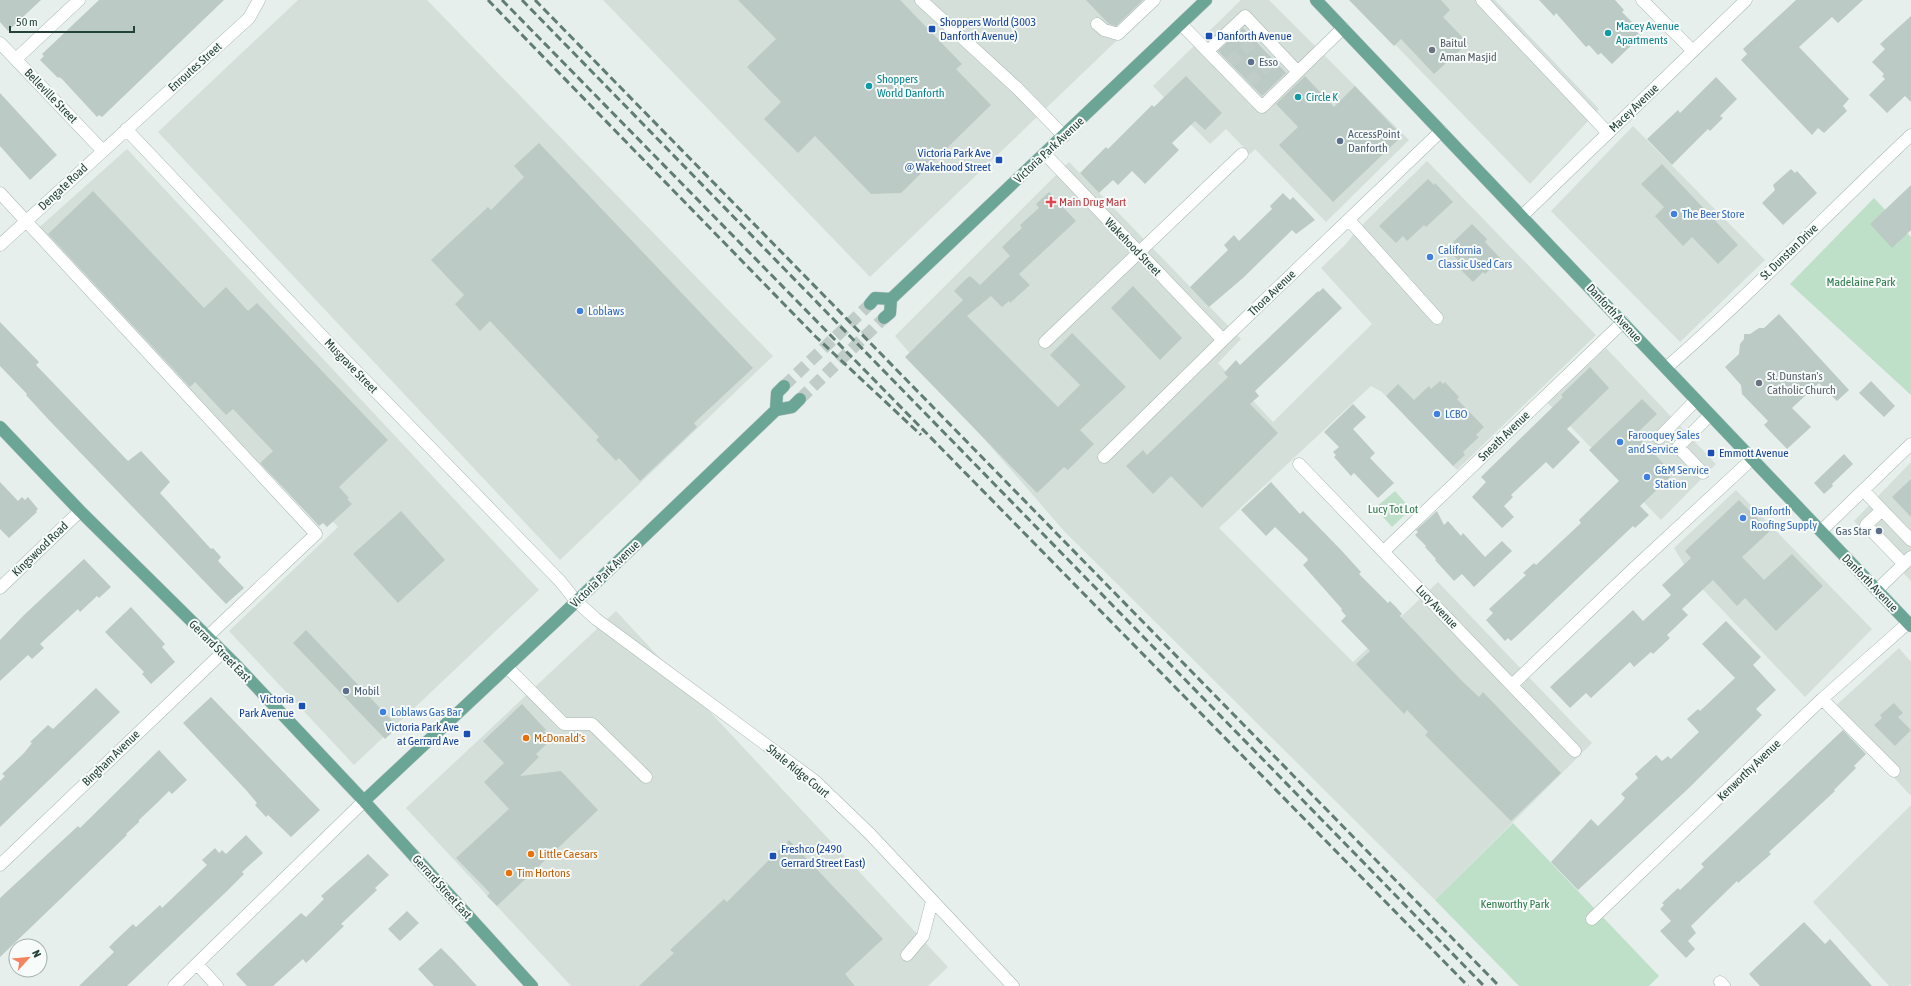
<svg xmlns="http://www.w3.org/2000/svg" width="1911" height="986" font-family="'Asap Condensed',sans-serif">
<rect width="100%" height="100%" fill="#e6efeb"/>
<!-- built -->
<path fill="#d4dfda" d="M298 0H427L773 356 560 560 158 132Z
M603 0H1159L870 277Z
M1241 0H1269L1409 140 1326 222 1255 149 1250 154 1226 129 1210 144 1153 86Z
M1352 0H1495L1599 109 1530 184Z
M1633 126 1765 260 1680 342 1551 211Z
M127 149 539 590 354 765 229 631 338 527 326 514 314 519 34 232Z
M1427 161 1596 335 1457 470 1382 392 1371 386 1219 528 1353 662 1438 582 1592 743 1435 900 1064 531 895 336 1069 162 1241 339 1218 363 1273 422 1372 324 1321 268 1345 245 1357 230Z
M1606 348 1716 464 1661 520 1547 402Z
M1911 462V581L1854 521Z
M1736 490 1872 629 1805 697 1693 579 1674 548Z
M616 611 948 967 928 986H571L406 808Z
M1899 648 1911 662V796L1831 710Z
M1911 805V984L1908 986H1889L1813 902Z"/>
<!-- green -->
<path fill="#bfe0c8" d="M1874 198 1911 237V395L1790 284Z
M1395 491 1411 509 1392 527 1375 508Z
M1513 823 1659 976 1649 986H1519L1435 900Z"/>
<!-- building -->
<path fill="#bbcac4" d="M0 0H41L8 31 0 22Z
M99 0H224L102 117 99 115 97 117 62 79 59 77 58 78 40 60 44 56 42 54Z
M738 0H900L962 64 956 69 991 105 901 193 871 194 815 136 798 153 764 119 781 102 747 67 776 39Z
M1086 0H1143L1116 26 1109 24Z
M1349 0H1441L1450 10 1443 17 1468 43 1434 74 1401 39 1394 46Z
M1539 0H1615L1624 10 1622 12 1632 22 1630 25 1641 36 1612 64 1601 53 1598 55 1589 45 1586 47 1556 13 1554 16Z
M1796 0H1863L1838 23 1832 17 1799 47 1849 99 1843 106 1847 111 1824 133 1818 128 1812 135 1741 60 1747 54 1743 49Z
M1911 16V102L1905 96 1887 113 1869 95 1885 79 1882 76 1884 74 1872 62 1885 49 1880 44Z
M1243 28 1286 73 1262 96 1218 51Z
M1186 76 1222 113 1205 130 1195 121 1172 143 1179 150 1145 184 1132 171 1118 185 1113 180 1099 193 1080 173 1106 147 1108 149 1152 105 1154 107Z
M1305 76 1334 107 1355 86 1402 136 1333 202 1279 145 1298 127 1276 104Z
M1716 77 1737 99 1720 116 1723 118 1710 131 1708 129 1672 165 1647 139 1678 110 1680 113Z
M0 93 57 155 30 180 0 146Z
M539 143 753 368 694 423 697 427 640 481 619 458 616 461 596 440 599 437 490 321 480 331 467 317 455 304 464 295 431 260 488 207 491 210 524 177 514 166Z
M1662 164 1738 245 1718 264 1692 237 1683 246 1655 216 1664 207 1641 184Z
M1791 169 1795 173 1797 171 1817 193 1783 225 1762 203 1775 190 1773 185Z
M1428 179 1434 185 1435 183 1453 202 1426 227 1424 225 1407 241 1403 236 1396 243 1379 226Z
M1911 185V230L1892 248 1870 224Z
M93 191 204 308 226 287 248 311 257 303 388 440 339 487 349 498 347 499 352 504 327 527 323 523 319 526 260 463 273 451 233 409 226 415 195 382 190 387 48 234Z
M1049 192 1076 221 1019 274 1030 285 1010 303 1009 301 1002 307 991 296 967 316 1058 407 1080 385 1050 355 1072 333 1126 387 1080 430 1094 444 1068 470 1064 467 1037 493 905 357 963 300 954 291 966 279 970 276 980 285 1010 256 1002 247 1022 228 1020 225 1039 208 1036 204Z
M1283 193 1290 200 1293 197 1315 220 1296 234 1292 230 1243 278 1209 307 1190 287 1228 250 1224 245 1234 235 1239 241 1272 209 1270 206Z
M1472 224 1487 239 1485 242 1501 259 1485 274 1483 272 1473 282 1461 270 1465 267 1449 251 1455 244 1453 242Z
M1133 286 1182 338 1160 360 1111 308Z
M1323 288 1342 308 1255 391 1259 396 1250 404 1278 433 1202 508 1171 476 1153 494 1126 466 1143 450 1147 455 1228 377 1224 373 1236 360 1240 365 1318 291 1319 292Z
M1779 314 1849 390 1837 401 1819 383 1792 408 1811 427 1787 449 1764 425 1768 421 1742 394 1741 385 1725 367 1739 354 1740 344 1744 339V334H1750L1759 328H1764Z
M0 322 39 362 36 365 128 461 141 451 170 482 160 493 211 549 213 548 221 557 218 561 244 588 226 604 48 419 26 395 27 394 0 366Z
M1590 367 1609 388 1567 429 1580 442 1553 469 1546 462 1511 495 1513 497 1504 506 1514 517 1502 528 1472 497 1486 482 1481 477 1563 397 1561 395Z
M1440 381 1443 384 1445 382 1459 397 1457 399 1484 427 1476 435 1479 437 1463 452 1465 455 1453 466 1386 396 1398 384 1414 400 1429 386 1431 389Z
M1871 381 1895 406 1884 417 1859 393Z
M1642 399 1657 414 1636 434 1673 474 1640 506 1649 515 1635 528 1633 526 1521 632 1511 641 1508 638 1505 641 1486 620 1493 613 1489 609 1526 575 1523 573 1534 563 1536 565 1581 523 1579 520 1619 481 1589 450Z
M1353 404 1366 417 1353 429 1375 453 1370 458 1394 483 1378 498 1354 473 1351 476 1334 457 1336 455 1333 452 1339 447 1324 432Z
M1844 454 1853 464 1832 484 1833 486 1824 494 1814 483Z
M1911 479V517L1892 497Z
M0 482 18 501 22 497 25 500 28 497 38 509 36 511 37 512 9 538 0 529Z
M1271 482 1300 514 1303 511 1342 551 1361 572 1359 574 1388 603 1390 601 1396 607 1402 614 1400 616 1460 679 1479 697 1483 692 1561 773 1511 821 1425 735 1428 732 1407 710 1404 714 1356 664 1370 651 1341 621 1346 616 1341 610 1342 609 1303 565 1308 560 1307 558 1275 527 1266 536 1241 510Z
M1739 500 1770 531 1742 557 1764 580 1792 554 1823 586 1776 631 1745 598 1737 606 1713 580 1682 609 1688 615 1667 635 1670 638 1653 654 1651 652 1634 667 1630 662 1591 698 1586 693 1570 708 1550 687 1633 610 1643 621 1671 595 1662 585 1691 558 1685 551Z
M401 511 445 560 398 603 353 554Z
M1437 511 1444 525 1448 521 1461 536 1463 533 1485 557 1502 541 1512 551 1474 587 1462 574 1454 581 1435 560 1436 559 1425 547 1426 546 1415 535 1418 532 1416 530Z
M84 559 111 587 99 598 97 596 80 612 78 609 40 644 44 648 32 659 28 655 0 681V640L24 615Z
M131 607 165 644 162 647 175 662 151 684 142 674 144 672 105 632Z
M1726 621 1761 657 1753 665 1776 690 1756 709 1762 715 1689 788 1578 890 1551 862 1591 819 1598 826 1621 803 1625 798 1621 794 1638 778 1635 774 1656 755 1662 761 1668 756 1671 759 1699 732 1687 719 1698 709 1700 711 1735 678 1702 644Z
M306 630 398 727 385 739 293 643Z
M96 688 120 712 0 827V781L5 776 2 774 24 753 32 743 30 742 48 725 53 729Z
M211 697 320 810 291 837 268 815 266 817 255 805 257 803 246 790 183 723Z
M1894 703 1903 713 1898 717 1911 730 1895 746 1874 725 1882 718 1880 715Z
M522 704 546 730 544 731 552 739 536 754 539 757 520 776 561 771 598 810 497 906 487 896 490 893 456 858 509 809 484 782 504 763 483 741Z
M1843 730 1866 754 1854 766 1856 768 1834 790 1835 791 1769 852 1771 854 1738 883 1737 881 1691 926 1696 933 1688 941 1695 949 1686 958 1660 931 1671 921 1660 909 1664 905 1662 903 1678 888 1680 890 1704 867 1701 864Z
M159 750 187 780 172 794 169 791 157 803 139 820V822L126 834 127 835 0 957V898L78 826 80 828Z
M246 835 263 853 242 872 244 874 226 892 127 986H79L114 952 109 947 115 941 133 924 136 927 160 905 162 908 207 865 202 860 215 848 219 853 222 850 226 854Z
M789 840 883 939 845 974 855 986H639L674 953 670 950 724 899 727 902Z
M368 854 389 875 375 888 377 890 341 924 344 926 306 963 303 959 273 986H247L236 974 301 913 306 917 324 899 321 896Z
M407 911 419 923 400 941 388 929Z
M1804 922 1825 944 1830 939 1872 986H1760L1749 974Z
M441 948 454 961 477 986H434L418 969Z"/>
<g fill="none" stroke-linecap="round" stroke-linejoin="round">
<!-- minor-tunnel -->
<path stroke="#bfccc8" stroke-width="12" stroke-dasharray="12 6" stroke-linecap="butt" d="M1230 63 1254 40
M1249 83 1273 60"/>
<!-- major-tunnel -->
<path stroke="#bfccc8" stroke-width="12" stroke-dasharray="12 6" stroke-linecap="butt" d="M784 386 870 304
M800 399 884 318"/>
<defs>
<path id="minor" d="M921 0 1017 88 1064 136
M1482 0 1608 133
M1642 0 1693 51
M1097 24 1104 30 1118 34 1154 0
M1181 24 1262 107 1343 28
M0 43 102 150
M1208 51 1245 16 1298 72
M16 59 79 0
M126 129 322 336 560 581 576 601 596 619 815 781 870 834 1013 986
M1045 154 1223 340
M0 193 316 534 207 637
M1522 216 1746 0
M1349 220 1437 318
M0 245 249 18 259 0
M1045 342 1242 154
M1666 368C1751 294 1829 212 1911 135
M1659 438 1696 400
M1104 457 1223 340 1441 131
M1299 464 1575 751
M1703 473 1678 447 1710 415
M1863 490 1882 510
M1821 531 1911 444
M1384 551 1623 322
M1904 564 1866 525 1882 510 1911 540
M0 588 80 511
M1877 590 1911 557
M507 667 564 724H592L646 777
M1512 685 1632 570 1752 459
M1822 699 1894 771
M0 865 223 652
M1592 919 1822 699 1908 623
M907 955 923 936 932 901
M197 964 217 986
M1720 982 1724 986
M174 986 364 801"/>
<path id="major" d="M1316 0 1911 626
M870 304 875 298 891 299
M884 318 890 313 891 299 1206 0
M776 410 777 393 784 386
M0 427 80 511 235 664 364 801 532 986
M364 801 559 618 776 410 792 407 800 399"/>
</defs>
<!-- minor casing -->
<use href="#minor" stroke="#a8b8b2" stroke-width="13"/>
<!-- major casing -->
<use href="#major" stroke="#c2cac8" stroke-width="13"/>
<!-- minor -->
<use href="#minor" stroke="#fff" stroke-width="12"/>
<!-- major -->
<use href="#major" stroke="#6aa596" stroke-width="12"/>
<!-- rail -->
<path stroke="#5f7d75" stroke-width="3" stroke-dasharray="8 4" stroke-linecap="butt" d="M488 0 815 336 921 435
M502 0 1468 986
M522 0 1484 986
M535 0 1499 986"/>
</g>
<!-- markers -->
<g fill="#1a4fb4" stroke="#f7fbf9" stroke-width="1.5">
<rect x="928" y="25" width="8" height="8" rx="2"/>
<rect x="1205" y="32" width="8" height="8" rx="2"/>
<rect x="995" y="156" width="8" height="8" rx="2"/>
<rect x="1707" y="449" width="8" height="8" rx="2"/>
<rect x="298" y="702" width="8" height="8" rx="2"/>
<rect x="463" y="730" width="8" height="8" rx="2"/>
<rect x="769" y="852" width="8" height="8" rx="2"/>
</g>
<g fill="#0f9aa8" stroke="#f7fbf9" stroke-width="1.5">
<circle cx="1608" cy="33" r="4"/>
<circle cx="869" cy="86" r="4"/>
<circle cx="1298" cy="97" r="4"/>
</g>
<g fill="#6b7280" stroke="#f7fbf9" stroke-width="1.5">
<circle cx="1432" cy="50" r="4"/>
<circle cx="1759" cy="383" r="4"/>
</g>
<g fill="#5c6f8a" stroke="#f7fbf9" stroke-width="1.5">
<circle cx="1251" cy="62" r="4"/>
<circle cx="1340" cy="141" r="4"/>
<circle cx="1879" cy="531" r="4"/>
<circle cx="346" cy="691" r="4"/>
</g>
<path fill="#e0444e" stroke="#f7fbf9" stroke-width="1.5" d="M1049 196h4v4h4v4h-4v4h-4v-4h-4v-4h4z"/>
<g fill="#3f7fe0" stroke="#f7fbf9" stroke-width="1.5">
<circle cx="1674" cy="214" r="4"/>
<circle cx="1430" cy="257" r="4"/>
<circle cx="580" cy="311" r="4"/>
<circle cx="1437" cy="414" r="4"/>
<circle cx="1620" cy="442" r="4"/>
<circle cx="1647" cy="477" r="4"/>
<circle cx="1743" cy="518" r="4"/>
<circle cx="383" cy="712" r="4"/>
</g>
<g fill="#e8710a" stroke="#f7fbf9" stroke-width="1.5">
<circle cx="526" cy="738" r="4"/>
<circle cx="531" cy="854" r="4"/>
<circle cx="509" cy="873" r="4"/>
</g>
<g text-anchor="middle" stroke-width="4" stroke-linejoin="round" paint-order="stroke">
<!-- transit labels -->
<g font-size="12" fill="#164399" stroke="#f7fbf9" text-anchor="start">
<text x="940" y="26">Shoppers World (3003<tspan x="940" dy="14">Danforth Avenue)</tspan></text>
<text x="1217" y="40">Danforth Avenue</text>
<text x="991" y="157" text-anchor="end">Victoria Park Ave<tspan x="991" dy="14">@ Wakehood Street</tspan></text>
<text x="1719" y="457">Emmott Avenue</text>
<text x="294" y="703" text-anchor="end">Victoria<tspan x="294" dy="14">Park Avenue</tspan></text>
<text x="459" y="731" text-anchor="end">Victoria Park Ave<tspan x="459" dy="14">at Gerrard Ave</tspan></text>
<text x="781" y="853">Freshco (2490<tspan x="781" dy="14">Gerrard Street East)</tspan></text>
</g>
<!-- culture labels -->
<g font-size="12" fill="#0d838f" stroke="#f7fbf9" text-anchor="start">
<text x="1616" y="30">Macey Avenue<tspan x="1616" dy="14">Apartments</tspan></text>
<text x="877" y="83">Shoppers<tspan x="877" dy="14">World Danforth</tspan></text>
<text x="1306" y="101">Circle K</text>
</g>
<!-- worship labels -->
<g font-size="12" fill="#5b616d" stroke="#f7fbf9" text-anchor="start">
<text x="1440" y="47">Baitul<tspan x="1440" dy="14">Aman Masjid</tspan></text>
<text x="1767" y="380">St. Dunstan's<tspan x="1767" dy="14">Catholic Church</tspan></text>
</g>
<!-- service labels -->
<g font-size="12" fill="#4e5e75" stroke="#f7fbf9" text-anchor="start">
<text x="1259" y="66">Esso</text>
<text x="1348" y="138">AccessPoint<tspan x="1348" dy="14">Danforth</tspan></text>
<text x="1871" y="535" text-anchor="end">Gas Star</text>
<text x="354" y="695">Mobil</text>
</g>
<!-- street labels -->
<g font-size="12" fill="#24423a" stroke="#f7fbf9">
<text transform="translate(195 67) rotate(-42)" y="4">Enroutes Street</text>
<text transform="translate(51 96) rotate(46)" y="4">Belleville Street</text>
<text transform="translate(1634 108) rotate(-44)" y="4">Macey Avenue</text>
<text transform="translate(1049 150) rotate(-43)" y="4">Victoria Park Avenue</text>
<text transform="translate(63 187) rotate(-43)" y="4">Dengate Road</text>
<text transform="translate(1133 247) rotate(46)" y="4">Wakehood Street</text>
<text transform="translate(1789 252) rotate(-44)" y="4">St. Dunstan Drive</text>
<text transform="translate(1272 293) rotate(-44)" y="4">Thora Avenue</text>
<text transform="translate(1614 313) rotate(47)" y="4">Danforth Avenue</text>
<text transform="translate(351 366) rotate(46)" y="4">Musgrave Street</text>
<text transform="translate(1504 436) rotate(-44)" y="4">Sneath Avenue</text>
<text transform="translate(40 549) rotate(-44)" y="4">Kingswood Road</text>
<text transform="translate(605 574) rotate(-44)" y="4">Victoria Park Avenue</text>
<text transform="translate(1870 583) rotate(46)" y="4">Danforth Avenue</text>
<text transform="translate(1437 607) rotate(46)" y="4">Lucy Avenue</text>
<text transform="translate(220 651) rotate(45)" y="4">Gerrard Street East</text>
<text transform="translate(111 758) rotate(-44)" y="4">Bingham Avenue</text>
<text transform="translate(1749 770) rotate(-44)" y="4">Kenworthy Avenue</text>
<text transform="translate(798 771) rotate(39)" y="4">Shale Ridge Court</text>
<text transform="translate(442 887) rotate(48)" y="4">Gerrard Street East</text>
</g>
<!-- health labels -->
<g font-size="12" fill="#be3a42" stroke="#f7fbf9" text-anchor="start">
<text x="1059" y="206">Main Drug Mart</text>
</g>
<!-- shop labels -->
<g font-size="12" fill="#366cbe" stroke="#f7fbf9" text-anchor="start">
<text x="1682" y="218">The Beer Store</text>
<text x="1438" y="254">California<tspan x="1438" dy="14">Classic Used Cars</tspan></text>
<text x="588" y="315">Loblaws</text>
<text x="1445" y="418">LCBO</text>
<text x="1628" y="439">Farooquey Sales<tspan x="1628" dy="14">and Service</tspan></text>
<text x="1655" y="474">G&amp;M Service<tspan x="1655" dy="14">Station</tspan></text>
<text x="1751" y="515">Danforth<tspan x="1751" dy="14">Roofing Supply</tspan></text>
<text x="391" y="716">Loblaws Gas Bar</text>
</g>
<!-- park labels -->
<g font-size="12" fill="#2d7a4b" stroke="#f7fbf9">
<text x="1861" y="286">Madelaine Park</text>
<text x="1393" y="513">Lucy Tot Lot</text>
<text x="1515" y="908">Kenworthy Park</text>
</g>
<!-- food labels -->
<g font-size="12" fill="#c56008" stroke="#f7fbf9" text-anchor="start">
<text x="534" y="742">McDonald's</text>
<text x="539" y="858">Little Caesars</text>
<text x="517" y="877">Tim Hortons</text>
</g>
</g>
<!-- north arrow -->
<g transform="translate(28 958) rotate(63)"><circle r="19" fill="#f7fbf9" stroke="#a3b1ad"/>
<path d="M0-3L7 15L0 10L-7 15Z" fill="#f4845f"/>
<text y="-6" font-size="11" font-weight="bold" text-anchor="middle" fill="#24423a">N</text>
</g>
<!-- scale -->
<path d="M10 26v6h124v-6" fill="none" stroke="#24423a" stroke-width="2"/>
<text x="16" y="26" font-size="12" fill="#24423a" stroke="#f7fbf9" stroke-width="3" paint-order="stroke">50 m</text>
</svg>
